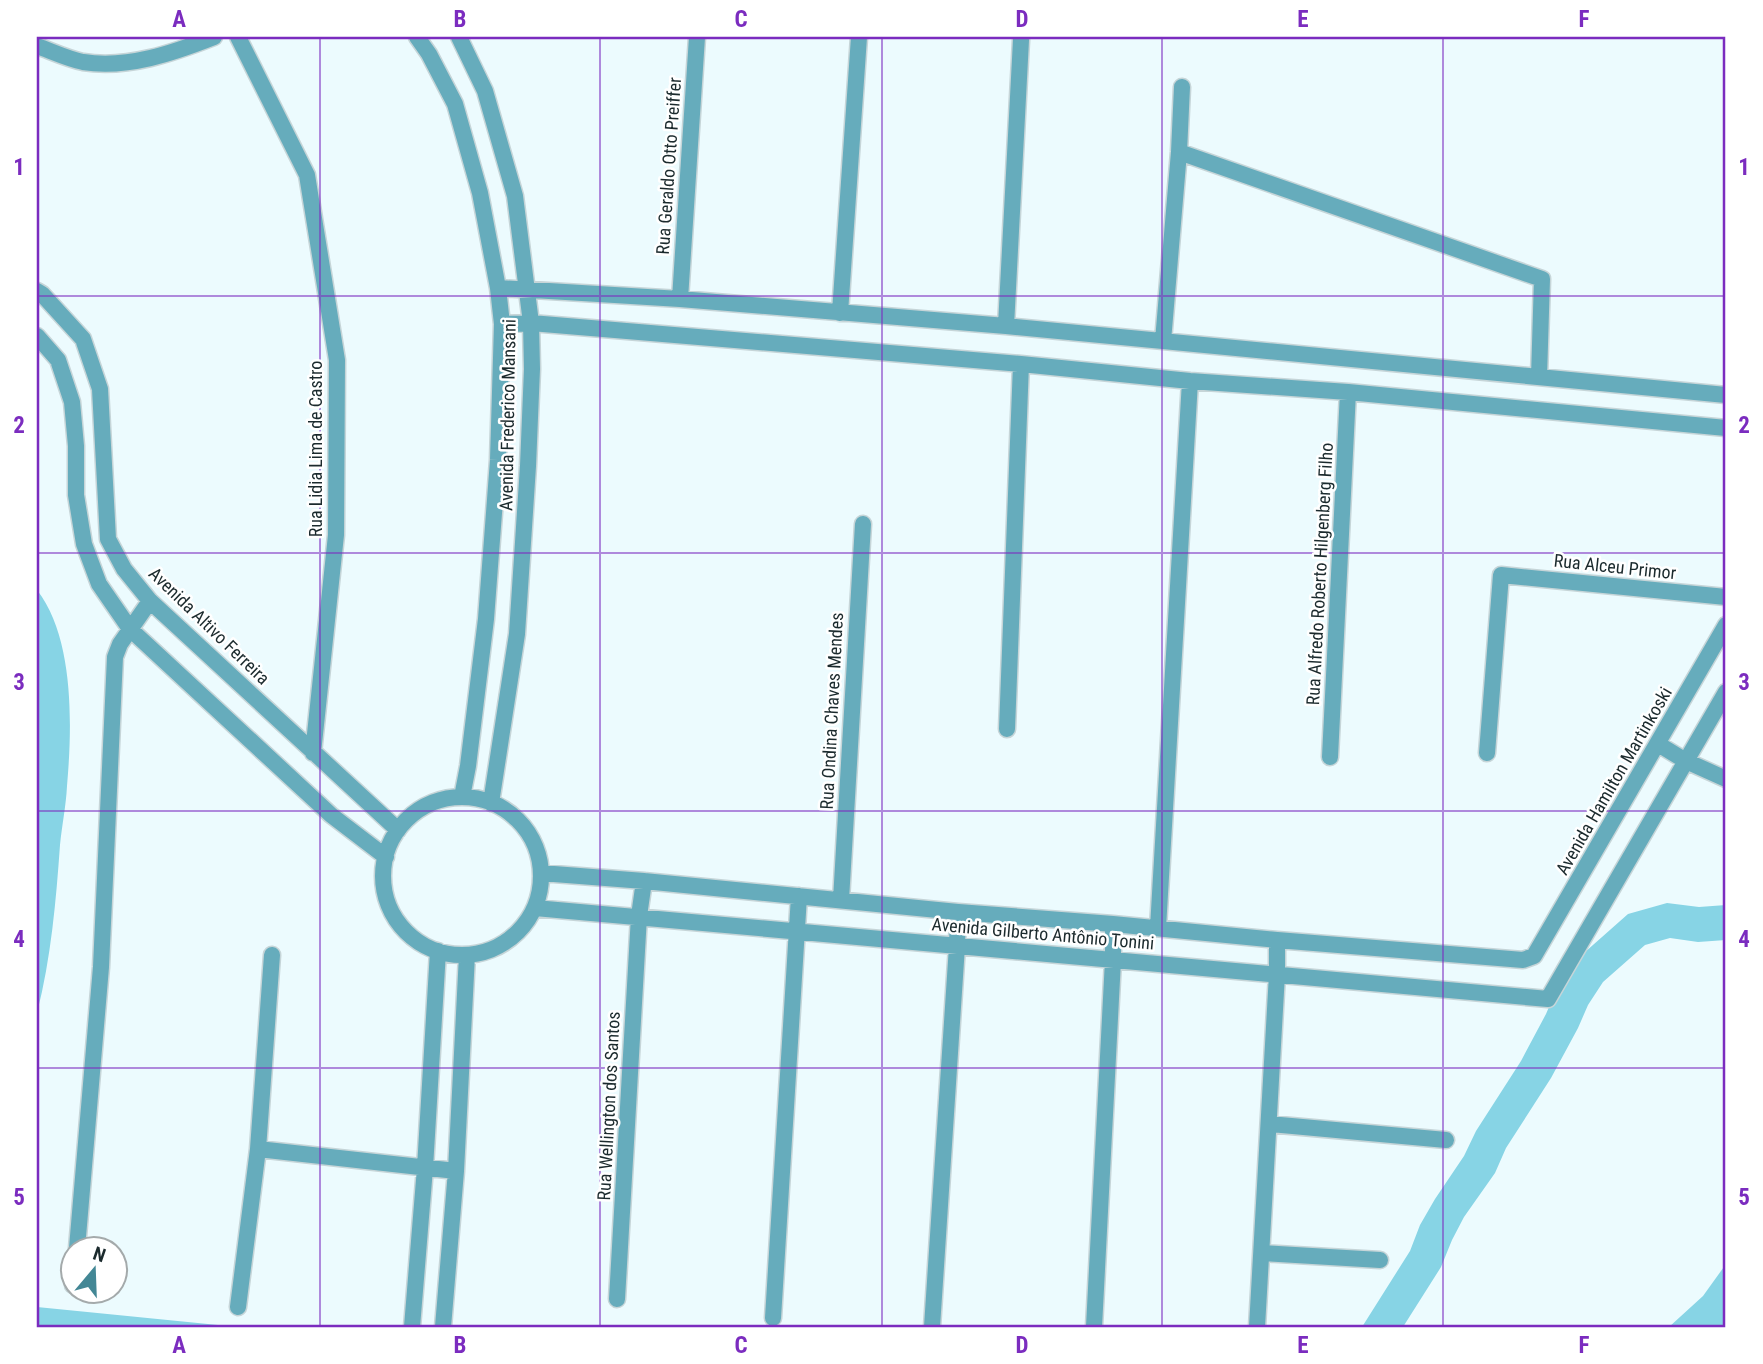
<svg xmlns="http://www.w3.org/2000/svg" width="1763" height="1364" font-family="'Roboto Condensed',sans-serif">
<rect width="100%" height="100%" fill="#ecfbfe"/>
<!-- green -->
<path fill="#87d4e5" d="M37 590C75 639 72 728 67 786 66 806 62 825 60 845 56 901 51 958 37 1013Z
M1667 903 1699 907 1726 905V940L1698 942 1670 938 1645 945 1603 982 1588 1005 1578 1028 1551 1078 1506 1148 1495 1173 1464 1217 1452 1240 1441 1267 1403 1327H1362L1410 1251 1420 1225 1435 1199 1464 1156 1476 1131 1521 1061 1546 1014 1557 988 1576 960 1628 914Z
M1726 1264V1327H1669L1703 1296Z
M37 1307 238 1327H37Z"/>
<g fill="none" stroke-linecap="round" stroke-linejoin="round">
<defs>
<path id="minor" d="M238 37 307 175 337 360 336 535 313 753
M417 37 429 54 455 104 480 193 498 288 502 324 498 460 486 619 468 766 462 797
M459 37 485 91 515 196 531 323 532 369 528 466 517 634 491 803
M37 46C51 51 68 59 83 62 128 69 173 53 214 37
M1179 152 1542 279 1539 377
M498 288 680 299 1006 326 1726 395
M37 291 42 294 83 339 100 389 108 539 124 569 150 601 398 830
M680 299 697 37
M840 313 859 37
M502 324 531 323 1021 364 1190 381 1348 392 1726 428
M1006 326 1021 40
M37 336 58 360 72 402 76 446V495L84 544 99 584 130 629 331 815 386 857
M1163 341 1179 152 1182 87
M1007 729 1021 364
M1658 744 1686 761 1726 779
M1487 753 1501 575 1726 597
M1330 757 1348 392
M383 876a79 79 0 1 1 158 0a79 79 0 1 1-158 0Z
M541 873 644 881 958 912 1113 924 1277 940 1523 960 1534 956 1726 625
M841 900 863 524
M535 908 1548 999 1726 692
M1158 928 1190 381
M1269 1124 1446 1140
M258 1149 456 1171
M77 1248 101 967 115 657 120 644 150 601
M1262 1253 1380 1260
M73 1285 74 1284
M617 1299 639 916 644 881
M238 1307 258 1149 272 955
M773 1318 799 896
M412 1327 425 1168 438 951
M443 1327 456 1171 467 955
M932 1327 957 946 958 912
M1094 1327 1113 960V924
M1257 1327 1277 974V940"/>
</defs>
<!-- minor casing -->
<use href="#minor" stroke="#c6d5d8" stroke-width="19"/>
<!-- minor -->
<use href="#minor" stroke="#66acbc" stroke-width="16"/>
</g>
<!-- grid -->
<path fill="none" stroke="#7b2cbf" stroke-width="2" stroke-opacity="0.55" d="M320 37V1327M600 37V1327M882 37V1327M1162 37V1327M1443 37V1327M37 296H1726M37 553H1726M37 811H1726M37 1068H1726"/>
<g text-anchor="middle" stroke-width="5" stroke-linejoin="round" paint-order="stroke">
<!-- street labels -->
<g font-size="18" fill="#1b2a2d" stroke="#fff">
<text transform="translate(669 166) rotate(-86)" y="6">Rua Geraldo Otto Preiffer</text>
<text transform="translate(508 415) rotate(-89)" y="6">Avenida Frederico Mansani</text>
<text transform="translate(316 449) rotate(-90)" y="6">Rua Lidia Lima de Castro</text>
<text transform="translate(1615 567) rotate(6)" y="6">Rua Alceu Primor</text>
<text transform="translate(1320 574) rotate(-87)" y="6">Rua Alfredo Roberto Hilgenberg Filho</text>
<text transform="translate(209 626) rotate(44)" y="6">Avenida Altivo Ferreira</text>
<text transform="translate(832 711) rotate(-87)" y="6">Rua Ondina Chaves Mendes</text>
<text transform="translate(1614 781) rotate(-60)" y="6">Avenida Hamilton Martinkoski</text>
<text transform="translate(1043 934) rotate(5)" y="6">Avenida Gilberto Antônio Tonini</text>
<text transform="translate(609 1106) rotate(-87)" y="6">Rua Wellington dos Santos</text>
</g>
</g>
<!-- border -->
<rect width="1763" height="1364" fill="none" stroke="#ffffff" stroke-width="77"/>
<!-- north arrow -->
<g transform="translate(94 1270) rotate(19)"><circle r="33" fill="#ffffff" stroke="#a4aaab" stroke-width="2"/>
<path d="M0-5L12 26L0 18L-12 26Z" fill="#438795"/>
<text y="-10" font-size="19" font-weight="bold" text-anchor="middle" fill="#1b2a2d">N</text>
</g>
<rect x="38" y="38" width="1686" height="1288" fill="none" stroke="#7b2cbf" stroke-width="2.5"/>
<g font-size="23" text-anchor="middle" font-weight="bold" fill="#7b2cbf">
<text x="179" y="27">A</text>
<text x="460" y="27">B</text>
<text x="741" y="27">C</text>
<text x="1022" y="27">D</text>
<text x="1303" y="27">E</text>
<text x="1584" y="27">F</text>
<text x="19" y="175">1</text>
<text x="1744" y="175">1</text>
<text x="19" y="433">2</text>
<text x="1744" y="433">2</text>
<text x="19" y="690">3</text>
<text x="1744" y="690">3</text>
<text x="19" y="947">4</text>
<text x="1744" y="947">4</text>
<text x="19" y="1205">5</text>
<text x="1744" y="1205">5</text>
<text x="179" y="1353">A</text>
<text x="460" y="1353">B</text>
<text x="741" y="1353">C</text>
<text x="1022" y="1353">D</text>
<text x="1303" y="1353">E</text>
<text x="1584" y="1353">F</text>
</g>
</svg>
